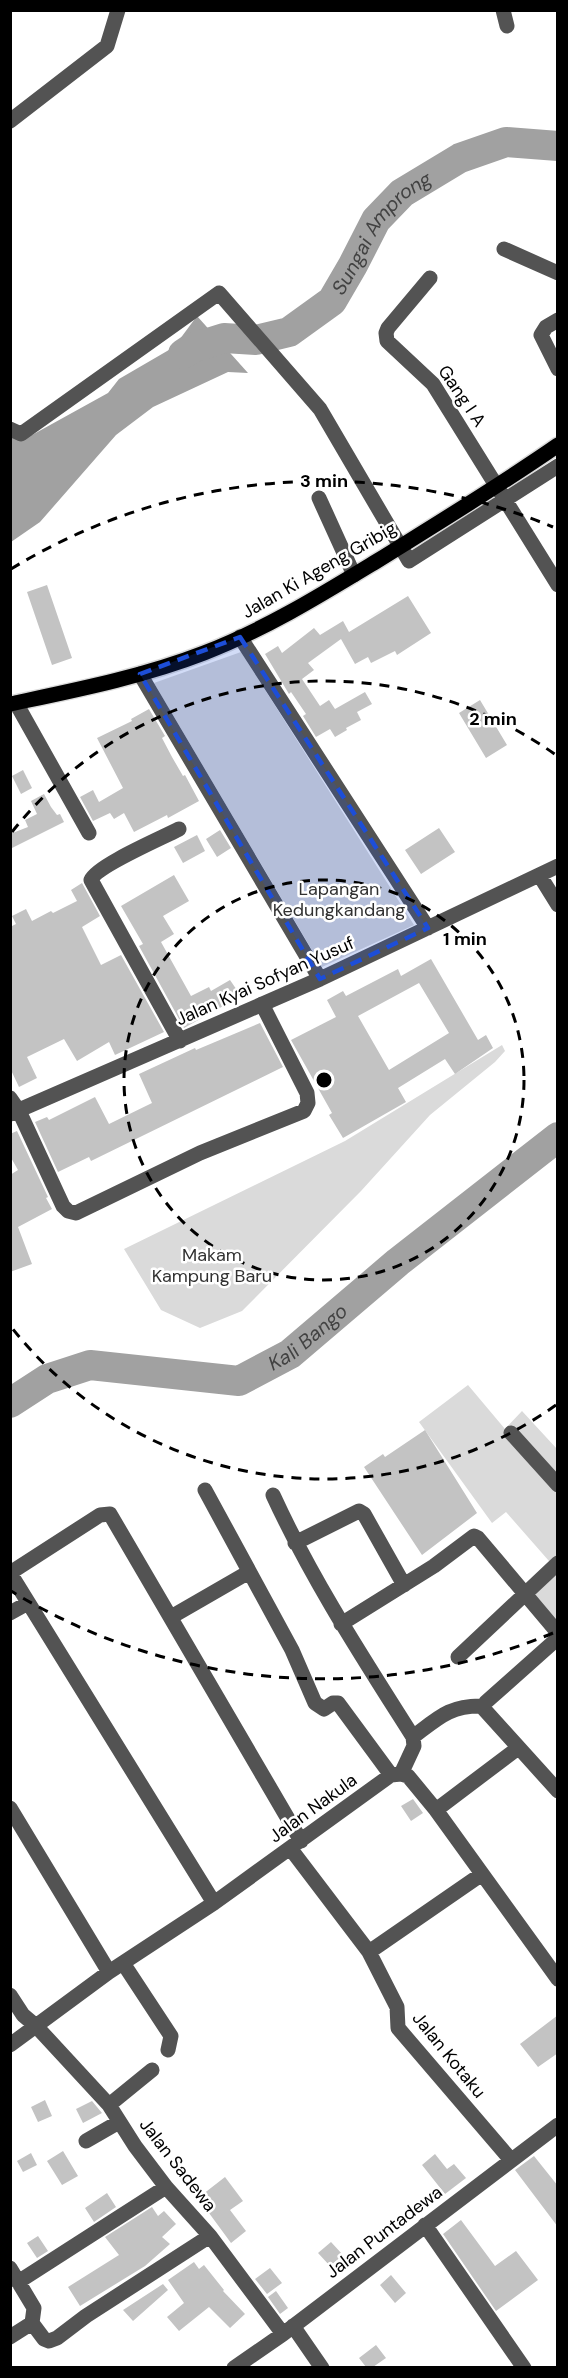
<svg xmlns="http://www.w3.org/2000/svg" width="568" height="2378" font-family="'DM Sans',sans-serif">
<rect width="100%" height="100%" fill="#fff"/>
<!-- green -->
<path fill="#dadada" d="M241 652 414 925 322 967 154 683Z
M502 1045 505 1051 495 1062 430 1115 361 1191 242 1311 200 1328 161 1310 124 1249 345 1141Z
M468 1385 505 1429 522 1411 557 1449V1625L532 1594 556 1569 506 1512 492 1523 419 1422Z"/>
<!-- water -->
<path fill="#a1a1a1" d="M197 316 248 373 228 372 153 407 116 435 40 522 11 542V438L32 435 108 393 119 379 174 347Z"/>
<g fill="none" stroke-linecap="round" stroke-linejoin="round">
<!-- river -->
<g stroke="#a1a1a1" stroke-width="30">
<path id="s1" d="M183 354 192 348 224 338 256 340 289 332 332 301 353 265 376 220 402 193 460 158 506 142 558 146"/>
<path id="s2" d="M10 1403 47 1379 90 1365 239 1381 290 1354 398 1262 558 1137"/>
</g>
</g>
<!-- building -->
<path fill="#c3c3c3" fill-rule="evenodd" d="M47 585 72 658 52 665 27 592Z
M408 596 431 633 397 655 395 651 371 663 368 657 355 664 341 639 308 663 314 670 302 679 320 706 329 700 335 709 365 692 372 704 357 712 361 720 346 728 347 730 335 737 330 729 316 737 303 716 306 714 291 692 289 694 265 654 278 646 282 653 314 628 320 635 343 621 349 632Z
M480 700 507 745 486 758 459 713Z
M149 709 165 736 162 738 172 757 183 776 185 775 199 801 168 818 167 815 134 832 124 813 114 819 110 813 93 821 80 797 93 790 99 802 123 788 97 738 132 721 131 719Z
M23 770 32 788 21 794 12 776Z
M44 794 51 807 57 815 60 814 64 822 10 849V834L28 827 25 820 37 814 31 801Z
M439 828 455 852 421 874 405 850Z
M220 830 231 848 217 857 206 839Z
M197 835 205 851 183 863 174 847Z
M174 875 189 901 163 916 174 934 161 942 191 996 209 987 211 991 230 980 241 996 184 1028 139 946 143 944 121 906Z
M82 883 100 916 82 927 101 965 121 955 164 1032 115 1055 109 1042 77 1061 64 1039 27 1057 37 1078 19 1087 10 1068V927L16 924 12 916 26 909 32 921 51 911 53 913 77 901 71 890Z
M431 959 478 1040 486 1035 493 1048 455 1074 445 1059 398 1088 406 1102 343 1138 329 1115 332 1113 291 1040 336 1017 327 1000 343 991 346 996 398 969 401 976ZM419 983 449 1033 389 1070 358 1016Z
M260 1023 283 1067 91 1161 89 1157 58 1172 35 1122 47 1117 49 1120 95 1097 109 1124 152 1103 139 1074 195 1048 196 1050Z
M17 1131 48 1197 46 1198 52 1209 18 1227 32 1264 10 1272V1175L18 1170 10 1156V1134Z
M425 1430 477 1513 422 1555 364 1467 383 1454 385 1457Z
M413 1799 423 1813 411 1821 401 1806Z
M558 2015V2053L538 2067 520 2044Z
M45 2100 52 2116 38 2122 31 2107Z
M92 2101 102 2113 83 2123 76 2109Z
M63 2151 78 2176 62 2185 47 2161Z
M31 2153 37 2165 23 2172 17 2161Z
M435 2154 447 2169 454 2164 466 2178 445 2194 422 2165Z
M534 2156 558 2186V2227L515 2170Z
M225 2177 243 2201 230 2210 246 2231 231 2243 198 2198Z
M107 2193 116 2207 94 2222 85 2208Z
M152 2207 158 2216 164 2211 176 2224 162 2237 170 2244 145 2266 80 2306 68 2287 119 2255 105 2237Z
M461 2220 495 2266 516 2251 538 2280 496 2311 443 2234Z
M38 2236 48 2251 37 2258 27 2243Z
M331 2242 343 2255 330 2266 318 2253Z
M194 2262 199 2269 204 2265 224 2290 223 2291 245 2314 230 2328 209 2307 179 2331 167 2317 184 2303 168 2280Z
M270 2268 282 2283 267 2294 255 2279Z
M391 2275 406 2293 395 2303 380 2285Z
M163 2284 168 2290 133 2321 123 2310Z
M276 2291 288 2308 280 2314 268 2297Z
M376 2345 386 2358 373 2367H366L359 2358Z"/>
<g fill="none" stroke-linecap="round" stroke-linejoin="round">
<defs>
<path id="major" d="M10 704C76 690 142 677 204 653 266 629 321 595 377 561 438 523 499 486 558 445"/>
</defs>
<!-- major casing -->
<use href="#major" stroke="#dbdbdb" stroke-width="18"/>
<!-- minor -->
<path stroke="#535353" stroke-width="15" d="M503 10 507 26
M10 121 107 46 118 10
M504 249 558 273
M430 278 388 328 386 333 387 341 433 384 558 585
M558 320 546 327 541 335 558 369
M10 429 21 434 219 293 320 409 409 561 558 466
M319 498 354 575
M240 637 428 928
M140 674 320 979
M16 703 89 833
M179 829C162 838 96 866 91 880L180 1041
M540 876 558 905
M10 1098 19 1111 63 1206 68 1211 76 1213 200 1153 304 1111 308 1103 307 1093 262 1004
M10 1114 320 979 558 866
M511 1433 558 1485
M205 1490 292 1650 315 1703 324 1709 333 1703H338L391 1775
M273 1495C312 1580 363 1658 413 1737L414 1746 401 1774
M295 1543 359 1511 364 1514 404 1585
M10 1573 100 1515 110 1514 301 1841
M10 1573 214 1903
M10 1613 28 1603
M171 1617 249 1572
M341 1624 434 1566 474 1536 478 1538 558 1633
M558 1638 486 1702 483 1708 558 1791
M458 1657 558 1563
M413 1737C438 1718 450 1705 483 1706
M10 1808 109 1972
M436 1810 518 1748
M290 1848 369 1952 397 2007 398 2028 511 2160
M369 1952 482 1874
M123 1963 171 2036 168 2050
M10 1995 23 2015 36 2026 109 2105 135 2146 166 2187 210 2236 283 2334
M10 2045 109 1972 214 1903 391 1775 401 1774 408 1776 436 1810 558 1979
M109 2105 152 2070
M86 2141 119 2122
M425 2225 524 2368
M10 2268 34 2308 32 2323 10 2337
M18 2282 166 2187
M32 2323 44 2339 49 2341 57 2338 86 2316 210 2236
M293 2326 322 2368
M234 2368 283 2334 558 2125"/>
<!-- major -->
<use href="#major" stroke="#000" stroke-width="15"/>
</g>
<!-- marked area -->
<path fill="#1d4ed8" fill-opacity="0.2" stroke="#1d4ed8" stroke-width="4.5" stroke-dasharray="12 8" stroke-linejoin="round" d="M240 637 428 928 320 979 140 674Z"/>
<!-- distance rings -->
<g fill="none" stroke="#000" stroke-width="3" stroke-dasharray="10 8">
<circle cx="324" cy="1080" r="200"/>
<path d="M556 1405A399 399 0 0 1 12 1328M12 832A399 399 0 0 1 556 755"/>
<path d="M553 1633A599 599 0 0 1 11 1591M11 569A599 599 0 0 1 553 527"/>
</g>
<g text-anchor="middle" stroke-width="5" stroke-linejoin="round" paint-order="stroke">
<!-- street labels -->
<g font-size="18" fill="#000" stroke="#fff">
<text transform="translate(462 396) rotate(56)" y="6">Gang I A</text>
<text transform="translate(319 570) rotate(-30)" y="6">Jalan Ki Ageng Gribig</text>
<text transform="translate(265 981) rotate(-24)" y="6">Jalan Kyai Sofyan Yusuf</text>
<text transform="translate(313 1808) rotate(-36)" y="6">Jalan Nakula</text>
<text transform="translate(449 2055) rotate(51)" y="6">Jalan Kotaku</text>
<text transform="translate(178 2165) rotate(52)" y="6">Jalan Sadewa</text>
<text transform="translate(384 2232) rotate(-37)" y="6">Jalan Puntadewa</text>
</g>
<!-- park labels -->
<g font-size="18" fill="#313131" stroke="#fff">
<text x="339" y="895">Lapangan<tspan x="339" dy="21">Kedungkandang</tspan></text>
<text x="212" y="1261">Makam<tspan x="212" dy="21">Kampung Baru</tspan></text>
</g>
<!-- water labels -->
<g font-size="20" font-style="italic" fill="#424242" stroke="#fff">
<text dy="7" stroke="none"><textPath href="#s1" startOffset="249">Sungai Amprong</textPath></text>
<text dy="7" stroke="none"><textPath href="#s2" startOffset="321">Kali Bango</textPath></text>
</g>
</g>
<circle cx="324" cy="1080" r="9" fill="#000" stroke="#fff" stroke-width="3"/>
<g font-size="18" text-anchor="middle" font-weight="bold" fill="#000" stroke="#fff" stroke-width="5" stroke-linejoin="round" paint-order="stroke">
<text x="324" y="487">3 min</text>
<text x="493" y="725">2 min</text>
<text x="465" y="945">1 min</text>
</g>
<!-- border -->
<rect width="568" height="2378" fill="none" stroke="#000000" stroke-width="24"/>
</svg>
